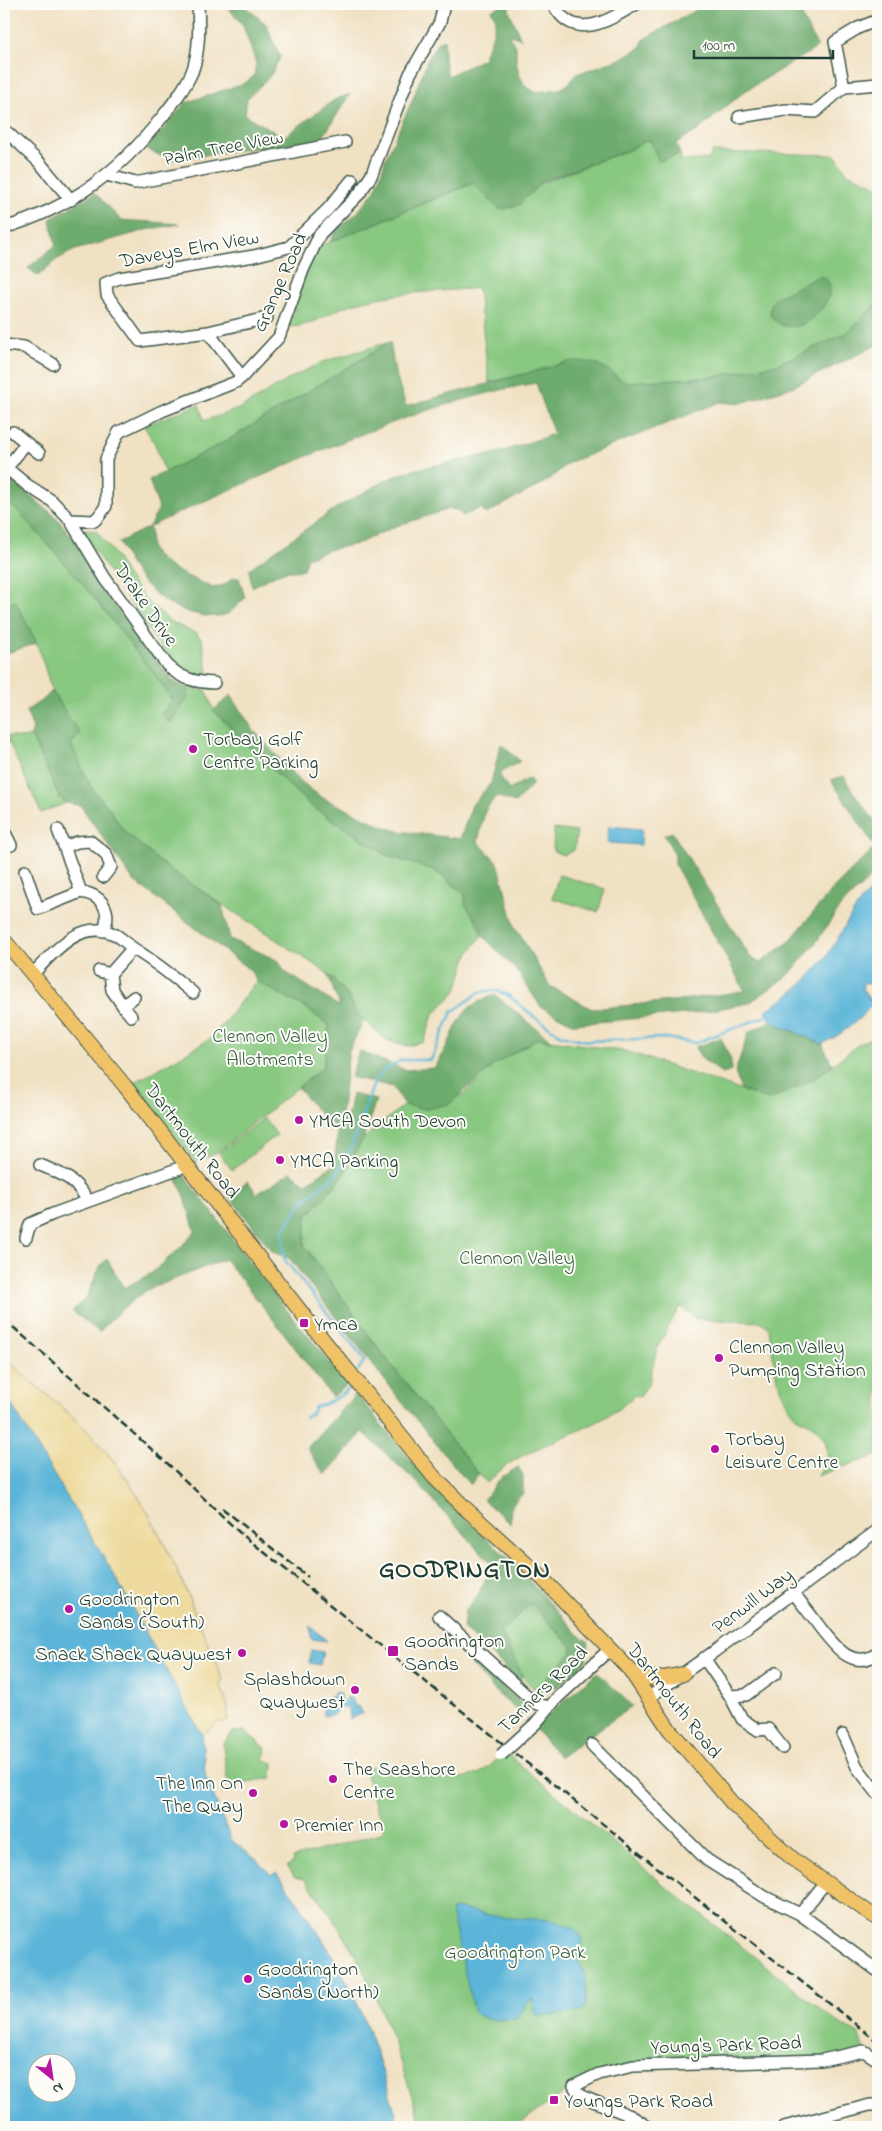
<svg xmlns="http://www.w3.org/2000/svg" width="882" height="2131" font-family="'Indie Flower',sans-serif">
<rect width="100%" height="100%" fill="#fdfcf7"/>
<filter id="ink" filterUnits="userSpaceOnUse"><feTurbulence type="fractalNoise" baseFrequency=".02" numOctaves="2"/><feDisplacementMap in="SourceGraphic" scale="10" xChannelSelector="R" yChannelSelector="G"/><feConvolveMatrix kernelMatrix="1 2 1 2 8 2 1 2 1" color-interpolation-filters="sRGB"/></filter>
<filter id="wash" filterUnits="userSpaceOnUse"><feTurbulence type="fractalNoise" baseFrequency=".0096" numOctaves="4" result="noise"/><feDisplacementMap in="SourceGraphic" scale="20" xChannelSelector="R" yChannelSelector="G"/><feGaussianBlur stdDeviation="1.12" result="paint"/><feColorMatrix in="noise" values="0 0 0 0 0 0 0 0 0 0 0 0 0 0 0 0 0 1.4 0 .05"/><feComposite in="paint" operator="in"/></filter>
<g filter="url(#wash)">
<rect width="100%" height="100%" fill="#f0e1c3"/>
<!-- green -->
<path fill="#88c880" stroke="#54825a" d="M649 139 669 157 680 154 682 161 709 159 712 152 835 155 847 173 878 186V302L847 333 778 364 713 377 624 382 607 370 567 362 532 373 489 382 478 288C435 292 391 292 349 305 326 313 314 327 288 327L306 271 321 244 330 242 474 183 491 201 520 204 538 184 626 151Z
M390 342 223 443 165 473 155 444 144 426 199 404 204 421 241 408 291 378 322 362Z
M4 475 56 517 75 541 95 578 132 630 175 683 190 689 206 690 214 711 257 755 310 805 388 856 434 870 465 894C465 910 478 919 482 935L467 956 457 990 433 1015 424 1042 407 1046 386 1040 356 1013 346 993 327 973 167 868 137 842 123 830 109 808 91 787 70 744 79 734 52 691 37 643 15 602 4 605Z
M85 529 96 531 113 552 128 577 149 603 171 622 197 634 202 640 209 676C189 674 181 669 166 655L83 534Z
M6 736 23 738 31 736 60 798 66 803 41 813Z
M554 829 577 832 574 850 563 855 553 851Z
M559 875 605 889 598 912 552 898Z
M256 981 306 1008 329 1025 323 1067 218 1152 196 1162 132 1084 210 1039 224 1023Z
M878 1034V1455L817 1476C833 1459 830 1437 810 1424 806 1421 800 1420 796 1417 790 1412 784 1398 781 1390 774 1377 772 1346 769 1329L762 1322 696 1319 680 1306 657 1348 649 1382 640 1397 635 1395C597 1432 546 1438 504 1467 498 1472 493 1478 487 1483 420 1410 363 1326 304 1245L307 1216 340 1180 363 1139 404 1105 427 1109 464 1094 494 1065 538 1038 629 1052 769 1100 814 1079 859 1044Z
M264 1118 277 1135 232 1170 219 1153Z
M530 1604 572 1647V1653L546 1679 554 1686 545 1693C523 1691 510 1650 501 1632Z
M244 1731 266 1748 264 1759 273 1763 272 1778 228 1785 223 1744 233 1732Z
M505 1752 669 1889 834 2020 859 2034 864 2051 822 2060 633 2066 574 2086 514 2127H422C401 2063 381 1998 346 1939 334 1919 319 1899 305 1879L295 1877 287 1866 294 1862 293 1858 384 1832 363 1766C393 1772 460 1788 485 1770 492 1765 498 1758 505 1752Z"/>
<!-- forest -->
<path fill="#6eac6e" stroke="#467451" d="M225 4H242L266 24 280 57 271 75 247 99 245 115 284 137 334 100 350 94 323 137 309 142 255 148 169 160 147 149 185 103 245 83 254 76 256 63 243 25Z
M506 4H509V10L521 39 511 35 509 37 516 46V62L520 76 525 86 535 92 560 89 570 83 576 74 620 59 640 48 644 39 707 4H811L802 17 818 47 745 91 697 131 676 143 680 154 659 161 649 139 626 151 542 181 520 204 504 209H499L473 183 330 242 335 232 357 213 375 190 379 181 385 160 412 101 428 59 437 43 444 39V60L448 76 483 59 492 37 496 19 491 10Z
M95 193 121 220 180 224 150 229 75 250 56 260 38 276 28 268 56 245 50 219Z
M819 276C853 283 799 354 770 315L771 304 776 298Z
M878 302 877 345 792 387 738 404 720 402 568 463 549 480 486 514 481 508 463 516 457 510 449 509 396 526 357 544 328 550 307 558 303 569C296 572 290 570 283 572 271 576 262 582 252 587L249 569 336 508 388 479 412 470 497 453 554 434 536 383C444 399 356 435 271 472 230 490 189 507 149 527 152 534 149 544 152 550 165 570 194 578 213 588L224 585 233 578H239L245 598C239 603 233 611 227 614 218 618 204 616 196 614 157 605 134 577 119 542L149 527 159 508 149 480 223 443 390 342 395 372 406 406 572 361C584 361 596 362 607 369 614 374 619 381 628 382L713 377 778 364 847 333Z
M4 475 56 517 75 541 95 578 162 669 175 683 190 689 186 701 170 723 161 713 173 701C162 683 148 668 136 652 95 597 51 546 4 497Z
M15 601 37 643 4 654V605Z
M52 691 80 734 71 744 91 787 109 808 123 830 167 868 222 905 230 939 279 961 284 971 340 1007 327 973 346 993 356 1013 364 1020 349 1050 341 1116 346 1122 352 1094 376 1100 363 1139 340 1180 307 1216 304 1245 378 1348 479 1475 470 1485 401 1401 290 1259 273 1252 228 1195 248 1181 257 1194 291 1172 305 1184 334 1165 337 1141V1129L319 1113 298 1088 323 1067 329 1025 306 1008 256 981 251 971 133 880 80 805 66 803 60 798 31 736 33 728 26 711 44 699Z
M231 695 254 731 300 781 321 797 382 826 398 831 460 839 472 805 491 783 501 744 520 761 499 774 509 790 529 778 533 784 515 803 496 796 485 811 478 842 498 863 514 925 550 986 592 1009 682 1000 745 991 675 865V854L664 835 672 832 750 957 760 963 789 942 831 891 875 847 831 780 844 776 849 786 878 826V870L840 907 814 945 788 976 749 1003 697 1013 574 1024 541 1007 516 970 482 935 480 925 465 904V894L434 870 388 856 310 805 257 755 214 710Z
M495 995 552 1041 538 1038 494 1065 449 1104 427 1109 404 1105 393 1087 351 1077 359 1051 405 1070 434 1068C447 1052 455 1023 467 1010 475 1002 485 999 495 995Z
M771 1021 822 1044 832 1064 814 1079 769 1100 741 1090 735 1072 749 1032Z
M721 1038 731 1060V1071L723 1074 701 1058 695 1047Z
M183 1174 292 1317 349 1384 332 1397 283 1332 225 1259 147 1290 122 1309 99 1332 72 1311 86 1298 101 1265 107 1259 124 1288 152 1273 181 1247 195 1231 184 1194 176 1178Z
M356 1394 438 1493 511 1561 581 1637 589 1642 586 1661 556 1688 545 1679 572 1653V1647L533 1605 530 1604 501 1632 523 1676 520 1678 526 1686 523 1685 463 1628 465 1610 476 1598 493 1565 417 1483 363 1432 325 1475 307 1448Z
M518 1467 523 1475V1494C511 1502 509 1510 511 1524L483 1500 502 1477Z
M442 1629 528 1710 522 1715 498 1694 440 1631Z
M597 1672 632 1706 560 1757 534 1728Z"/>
<!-- sand -->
<path fill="#eeda9e" stroke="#868c69" d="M4 1357C33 1385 67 1409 95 1439 157 1506 188 1597 223 1680L220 1683 228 1707 227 1722H218L202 1735 205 1774 231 1840 258 1861 271 1875 277 1872C303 1910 330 1947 350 1988 372 2033 385 2081 400 2127L4 1754Z"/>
<!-- water -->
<path fill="#5bb5d8" stroke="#3d7986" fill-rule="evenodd" d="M609 826 642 829 641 845 607 843Z
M878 883V992L870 984 864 982 862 989 873 1004C858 1021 843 1034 822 1044L771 1021 766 1010C789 997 811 978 827 956 843 931 855 903 878 883Z
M4 1392 115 1576 202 1735 205 1774 231 1840 258 1861 271 1875 277 1872C303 1910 330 1947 350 1988 372 2033 385 2081 400 2127H4ZM38 2064H68V2094H38Z
M310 1626 327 1641 311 1639Z
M311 1650 323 1652 320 1665 309 1663Z
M335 1692 340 1694 341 1701 344 1702 347 1697C352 1698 354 1702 355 1707L358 1706 363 1713 350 1719 349 1708H336L335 1714 324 1716 322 1700 333 1696Z
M456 1908C475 1911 495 1918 514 1918 529 1919 571 1917 582 1937 585 1943 578 1952 577 1959L584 1972 586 1982V2005L580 2012 536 2016 532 1998 516 2019C500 2020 488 2022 474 2013L451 1911Z"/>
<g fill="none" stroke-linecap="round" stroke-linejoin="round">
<!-- stream -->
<path stroke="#5bb5d8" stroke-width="2.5" d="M358 1370 365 1360 284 1259 283 1230 303 1201 337 1173 350 1150 374 1083 384 1070 401 1060H431L452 1012 480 992 494 990 508 995 533 1016 561 1035 588 1041 666 1038 695 1043 769 1015
M305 1418 312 1413 315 1407C329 1403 341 1397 351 1387"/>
</g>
</g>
<g filter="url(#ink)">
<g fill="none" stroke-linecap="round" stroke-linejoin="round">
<defs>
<path id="minor" d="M553 4C574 43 608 21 636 4
M844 87 835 42 858 28 878 20
M739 117 786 110 815 112 844 87 878 84
M8 133 39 162 71 200
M107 175 135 183 345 142
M4 228C72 207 119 172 163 116 174 102 185 88 192 72 200 51 199 26 198 4
M208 332 267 318
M4 345 24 347 53 364
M242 377 208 332 140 341 107 295 106 283 119 278 254 256 289 247 328 209 352 180
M13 432 39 453
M4 466 27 485 52 501 70 520 94 521 99 516 106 506V459L119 432 162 411 236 382 242 377 279 337 303 270 320 234 359 194 371 176 410 74 440 22 444 4
M7 468 26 443
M70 520 105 578 167 665C181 679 195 682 214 683
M58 830 81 892C102 895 113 911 103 931
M4 831 11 845
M65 847 77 842 90 841 106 854 111 867 103 877
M25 871 38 909 81 892
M99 971 110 974 133 948
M33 974C53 952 82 917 116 935 123 939 128 945 134 949 155 962 174 977 193 993
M110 974 112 990 123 1006 134 997
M123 1006 131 1016
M40 1165C64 1175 74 1178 88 1201
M26 1238 30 1224 53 1214 188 1165
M793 1592C802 1604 811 1615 819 1626 834 1645 852 1672 878 1653
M439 1616 524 1693 538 1704 548 1707
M704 1658 730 1696 742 1719 758 1730 768 1729 783 1748
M730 1696 746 1695 776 1673
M648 1698 715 1651 878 1530
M535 1724 557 1698 610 1649
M843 1735 857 1767 878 1794
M592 1745 707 1860 765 1897 800 1914 878 1971
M800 1914 826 1882
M648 2127 631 2116 581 2096 574 2086 599 2074 633 2066 822 2060 864 2051 878 2060
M784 2127 870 2105H878"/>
<path id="major" d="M4 940 125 1086 312 1326 434 1477 465 1508 542 1578 630 1670 669 1729 732 1803 794 1860 878 1919
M631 1671C650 1682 662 1679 683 1674"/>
</defs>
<!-- minor casing -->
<use href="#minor" stroke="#3e5649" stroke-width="14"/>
<!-- major casing -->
<use href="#major" stroke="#3e5649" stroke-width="16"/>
<!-- minor -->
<use href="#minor" stroke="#fff" stroke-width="11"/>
<!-- major -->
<use href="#major" stroke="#f0c369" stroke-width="14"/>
<!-- rail -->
<path stroke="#1f3d34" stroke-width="2.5" stroke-dasharray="8 4" stroke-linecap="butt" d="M4 1319 166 1462 239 1532 649 1861 878 2042
M222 1508 308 1577"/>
<defs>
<path id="minor-bridge" d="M501 1755 535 1724"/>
</defs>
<!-- minor-bridge casing -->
<use href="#minor-bridge" stroke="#3e5649" stroke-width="14" stroke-linecap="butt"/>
<!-- minor-bridge -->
<use href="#minor-bridge" stroke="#fff" stroke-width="11"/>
</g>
</g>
<!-- markers -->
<g fill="#b5179e" stroke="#fdfcf7" stroke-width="2">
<circle cx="193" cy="749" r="5"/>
<circle cx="299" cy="1120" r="5"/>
<circle cx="280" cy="1160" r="5"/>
<rect x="299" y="1318" width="10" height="10" rx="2.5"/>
<circle cx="719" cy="1358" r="5"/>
<circle cx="715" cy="1449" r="5"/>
<circle cx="69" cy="1609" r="5"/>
<rect x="387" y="1645" width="12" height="12" rx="2.5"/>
<circle cx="242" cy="1653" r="5"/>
<circle cx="355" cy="1690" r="5"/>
<circle cx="333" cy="1779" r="5"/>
<circle cx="253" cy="1793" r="5"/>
<circle cx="284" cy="1824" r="5"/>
<circle cx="248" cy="1979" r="5"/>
<rect x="549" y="2095" width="10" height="10" rx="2.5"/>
</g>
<g text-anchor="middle" stroke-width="4" stroke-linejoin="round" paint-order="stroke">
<!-- street labels -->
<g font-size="20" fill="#1f3d34" stroke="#fdfcf7">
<text transform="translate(223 147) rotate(-11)" y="7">Palm Tree View</text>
<text transform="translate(189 248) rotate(-10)" y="7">Daveys Elm View</text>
<text transform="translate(279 282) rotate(-66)" y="7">Grange Road</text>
<text transform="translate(147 604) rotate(55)" y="7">Drake Drive</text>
<text transform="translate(193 1140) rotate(52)" y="7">Dartmouth Road</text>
<text transform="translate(752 1600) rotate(-37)" y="7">Penwill Way</text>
<text transform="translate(542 1689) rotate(-44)" y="7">Tanners Road</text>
<text transform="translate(675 1700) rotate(52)" y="7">Dartmouth Road</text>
<text transform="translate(726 2044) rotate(-2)" y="7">Young's Park Road</text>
</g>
<!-- poi labels -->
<g font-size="20" fill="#1f3d34" stroke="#fdfcf7" text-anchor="start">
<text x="203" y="745">Torbay Golf<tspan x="203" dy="23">Centre Parking</tspan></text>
<text x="309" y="1127">YMCA South Devon</text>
<text x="290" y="1167">YMCA Parking</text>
<text x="314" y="1330">Ymca</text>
<text x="729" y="1353">Clennon Valley<tspan x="729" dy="23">Pumping Station</tspan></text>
<text x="725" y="1445">Torbay<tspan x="725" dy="23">Leisure Centre</tspan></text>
<text x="79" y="1605">Goodrington<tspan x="79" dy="23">Sands (South)</tspan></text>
<text x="404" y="1647">Goodrington<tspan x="404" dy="23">Sands</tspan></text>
<text x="232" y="1660" text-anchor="end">Snack Shack Quaywest</text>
<text x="345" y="1685" text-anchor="end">Splashdown<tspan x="345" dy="23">Quaywest</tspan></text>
<text x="343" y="1775">The Seashore<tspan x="343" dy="23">Centre</tspan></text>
<text x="243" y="1789" text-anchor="end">The Inn On<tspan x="243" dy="23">The Quay</tspan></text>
<text x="294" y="1831">Premier Inn</text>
<text x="258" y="1975">Goodrington<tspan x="258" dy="23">Sands (North)</tspan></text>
<text x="564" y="2107">Youngs Park Road</text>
</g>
<!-- park labels -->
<g font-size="20" fill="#396047" stroke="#fdfcf7">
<text x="270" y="1042">Clennon Valley<tspan x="270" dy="23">Allotments</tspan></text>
<text x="517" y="1264">Clennon Valley</text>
<text x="515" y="1958">Goodrington Park</text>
</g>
<!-- district labels -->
<g font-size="25" font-weight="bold" letter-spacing="1" fill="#1f3d34" stroke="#fdfcf7">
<text x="465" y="1577">GOODRINGTON</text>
</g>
</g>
<!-- margin -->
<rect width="882" height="2131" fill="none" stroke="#fdfcf7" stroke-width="20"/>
<!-- north arrow -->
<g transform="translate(52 2078) rotate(150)"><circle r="24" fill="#fdfcf7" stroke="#a4b0a9"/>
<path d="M0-4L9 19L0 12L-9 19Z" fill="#b5179e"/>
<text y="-8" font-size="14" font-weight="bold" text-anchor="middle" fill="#1f3d34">N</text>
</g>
<!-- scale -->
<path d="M694 50v8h139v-8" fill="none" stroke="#1f3d34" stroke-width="2.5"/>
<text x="702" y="50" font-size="15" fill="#1f3d34" stroke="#fdfcf7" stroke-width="4" paint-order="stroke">100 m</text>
</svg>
